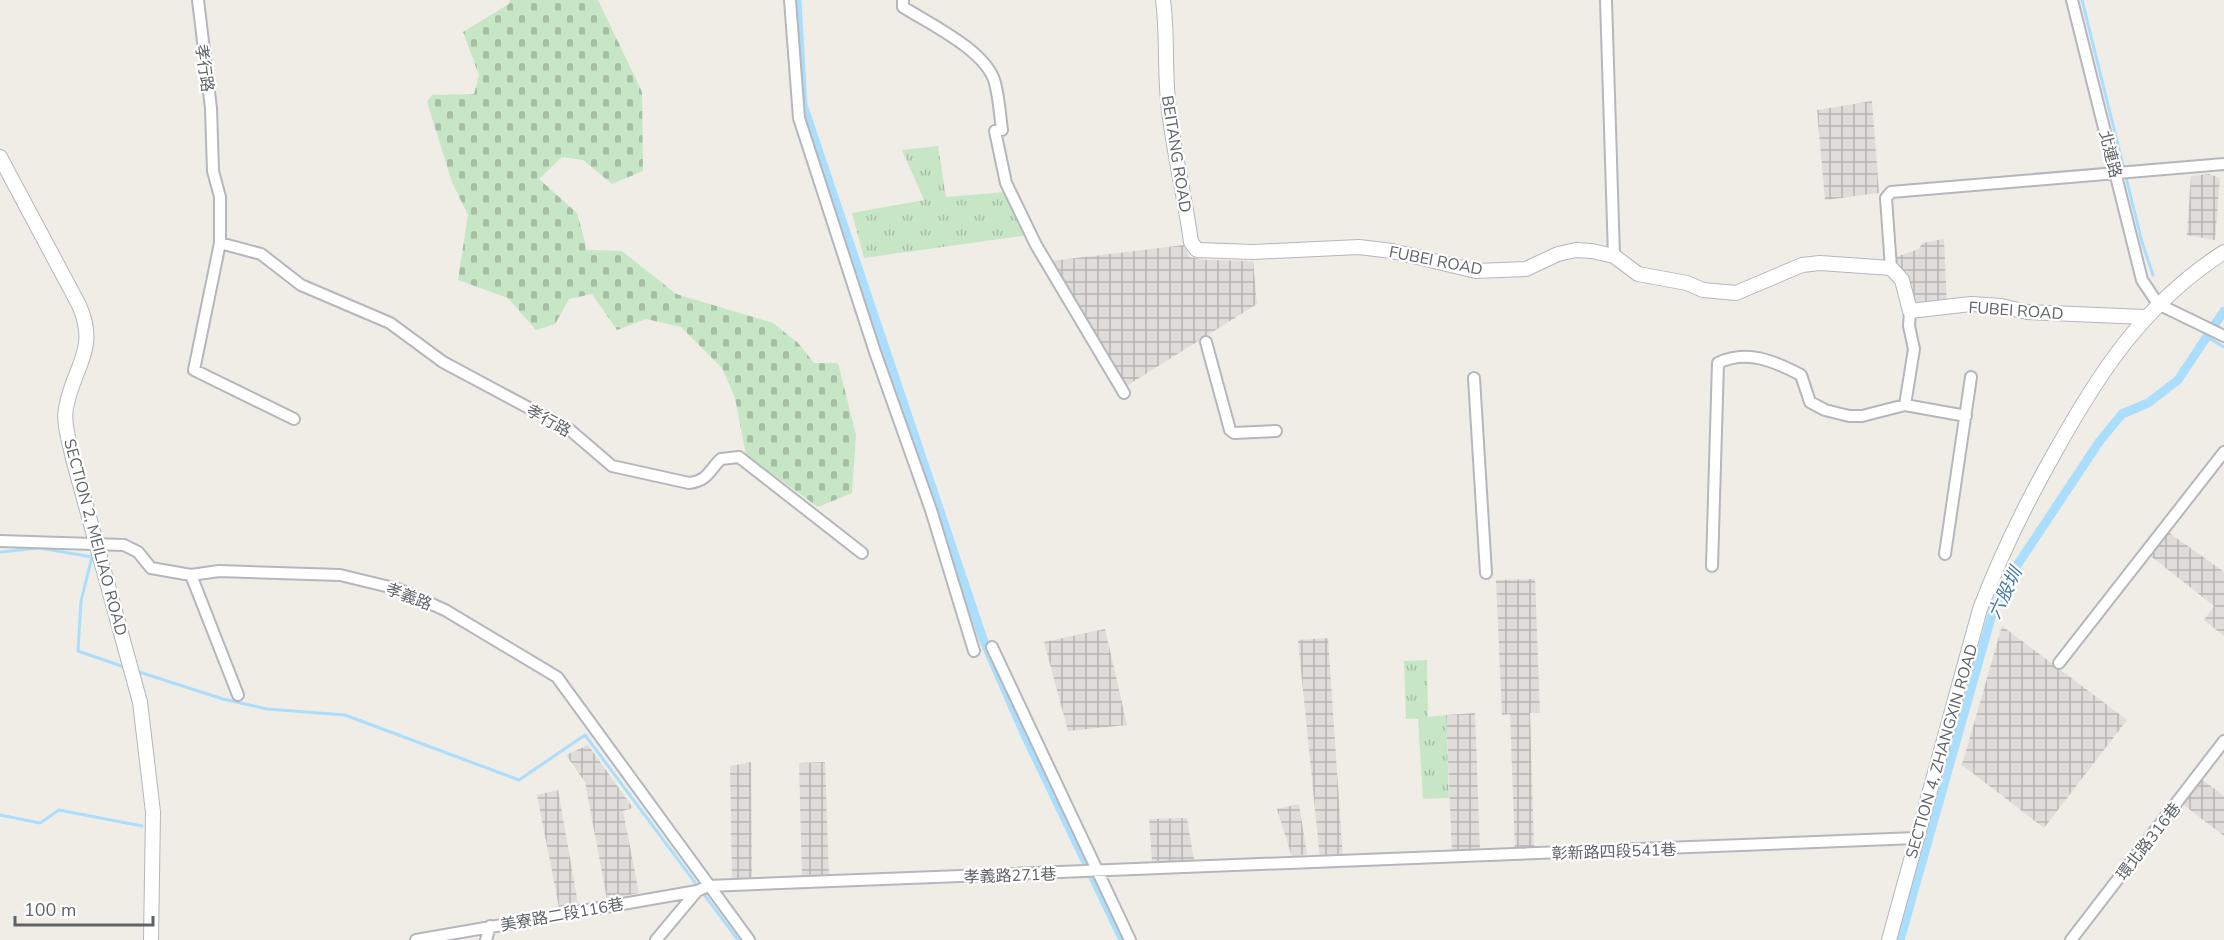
<svg xmlns="http://www.w3.org/2000/svg" width="2224" height="940" font-family="'Nunito Sans','Noto Sans TC',sans-serif">
<defs>
<pattern id="industrial-grid" width="8" height="8" patternUnits="userSpaceOnUse" patternTransform="scale(1.5)"><rect width="8" height="8" fill="#dfdcd9"/><path d="M0 4h8M4 0v8" fill="none" stroke="#b8b6b4"/></pattern>
<pattern id="grass-tufts" width="24" height="20" patternUnits="userSpaceOnUse" patternTransform="scale(1.5)"><rect width="24" height="20" fill="#c7e6c5"/><path d="M3 7l-1-3M5 7V3M7 7l1-3M15 17l-1-3M17 17v-4M19 17l1-3" fill="none" stroke="#a5bea4"/></pattern>
<pattern id="cemetery-stones" width="16" height="16" patternUnits="userSpaceOnUse" patternTransform="scale(1.5)"><rect width="16" height="16" fill="#c7e6c5"/><path d="M2 7V4a2 2 0 0 1 4 0v3zM10 15v-3a2 2 0 0 1 4 0v3z" fill="#a5bea4"/></pattern>
</defs>
<rect width="100%" height="100%" fill="#f0ede7"/>
<!-- industrial -->
<path fill="url(#industrial-grid)" d="M1872 101 1879 193 1825 200 1817 110Z
M2209 174 2220 178 2215 240 2187 235 2191 176Z
M1944 239 1947 309H1915L1890 259 1919 249 1922 243Z
M1185 245 1189 257 1207 260 1253 261 1257 304 1128 385 1123 384 1051 261Z
M2168 532 2224 572V636L2204 620 2214 606 2148 554Z
M1535 579 1540 713H1530L1534 850 1515 851 1510 714 1502 715 1496 580Z
M2002 626 2127 720 2044 828 1962 765Z
M1105 629 1127 725 1068 731 1044 642Z
M1328 638 1343 860 1320 859 1298 640Z
M1475 713 1480 852 1452 853 1446 715Z
M588 745 633 808 623 811 639 893 607 899 585 782 566 755Z
M751 762 752 879H732L730 766Z
M825 762 829 878 802 877 799 763Z
M2199 777 2224 796V836L2180 802Z
M558 790 578 904 559 907 537 795Z
M1299 804 1307 854 1292 857 1277 809Z
M1187 818 1194 861H1152L1149 819Z"/>
<!-- grass -->
<path fill="url(#grass-tufts)" d="M938 146 946 197 1006 192 1029 235 864 258 852 213 924 200 902 150Z
M1427 660 1428 717 1446 715 1449 798 1423 799 1418 719H1406L1404 661Z"/>
<!-- cemetery -->
<path fill="url(#cemetery-stones)" d="M510 0H598L642 92 643 171 612 184 583 160 562 157 539 179 577 213 587 250 622 251 676 294 773 323 798 343 814 363H838L856 435 852 493 818 507 746 455 735 398 722 368 681 327 646 319 617 330 592 294 569 299 555 324 536 330 508 298 458 280 468 215 452 182 427 102 432 95 474 94 479 75 463 32 509 4Z"/>
<g fill="none" stroke-linecap="round" stroke-linejoin="round">
<!-- stream -->
<path stroke="#abdefc" stroke-width="3" d="M2082 0 2142 242 2153 275
M2207 337 2224 347
M0 552 40 548 92 557 81 601 78 651 127 668
M136 671 223 699 267 709 345 715 519 780 585 735 738 940
M0 815 40 823 59 810 142 826"/>
<!-- canal -->
<path stroke="#abdefc" stroke-width="9" d="M797 0 803 105 983 639 1025 735 1123 940
M1900 940 1993 611 2012 573 2099 442 2122 414 2148 403 2178 380 2224 311"/>
<defs>
<path id="street" d="M198 0 211 108 213 171 220 197V243L194 370 294 419
M790 0 799 118 875 352 931 510 974 651
M903 0V7C930 24 987 51 995 83 999 98 1000 115 1002 130
M1606 0 1614 256
M2072 0 2142 280 2158 304 2224 336
M995 131 1006 183 1036 245 1124 393
M220 243 261 254 301 285 390 323 443 362 570 430 612 466 689 483C708 481 709 470 721 459L739 457 862 553
M1891 268 1886 198 1891 192 2224 164
M1206 342 1230 430 1234 433 1276 431
M1474 378 1486 573
M1905 405 1914 349 1909 326 1910 311
M0 541 124 545 138 552 151 568 191 575 238 695
M1945 554 1971 377
M1712 566 1718 363C1747 349 1774 361 1801 375L1810 402 1825 410 1849 416H1862L1905 405 1966 416
M191 575 219 571 340 575 398 589 445 610 557 677 749 940
M992 647 1130 940
M2059 663 2224 452
M416 940 697 891 708 886 1916 838
M486 940 490 926
M656 940 697 891
M2071 940 2224 741"/>
<path id="secondary" d="M1163 0C1168 37 1164 73 1169 110 1174 154 1185 198 1191 242L1197 250 1253 252 1359 247 1392 251 1476 271 1526 269 1558 254 1576 250 1592 251 1614 256 1638 274 1687 283 1703 290 1736 293 1802 265 1820 263 1891 268 1902 280 1910 311 1971 304 2001 306 2027 312 2145 317
M0 157 79 305C99 350 73 367 66 408 63 424 70 443 73 459L140 702 153 812 151 940
M1889 940 1980 609C2001 554 2026 503 2055 452 2100 371 2144 304 2224 252"/>
</defs>
<!-- street casing -->
<use href="#street" stroke="#b4b7bb" stroke-width="14"/>
<!-- secondary casing -->
<use href="#secondary" stroke="#b3b7bb" stroke-width="16"/>
<!-- street -->
<use href="#street" stroke="#fff" stroke-width="10"/>
<!-- secondary -->
<use href="#secondary" stroke="#fff" stroke-width="14"/>
</g>
<g text-anchor="middle" stroke-width="4.5" stroke-linejoin="round" paint-order="stroke">
<!-- street labels -->
<g font-size="16" fill="#5e6367" stroke="#fff">
<text transform="translate(205 68) rotate(82)" y="6">孝行路</text>
<text transform="translate(1177 154) rotate(81)" y="6">BEITANG ROAD</text>
<text transform="translate(2111 154) rotate(76)" y="6">北連路</text>
<text transform="translate(1436 260) rotate(11)" y="6">FUBEI ROAD</text>
<text transform="translate(2016 310) rotate(4)" y="6">FUBEI ROAD</text>
<text transform="translate(549 420) rotate(29)" y="6">孝行路</text>
<text transform="translate(96 537) rotate(75)" y="6">SECTION 2, MEILIAO ROAD</text>
<text transform="translate(409 596) rotate(21)" y="6">孝義路</text>
<text transform="translate(1941 751) rotate(-74)" y="6">SECTION 4, ZHANGXIN ROAD</text>
<text transform="translate(2148 841) rotate(-52)" y="6">環北路316巷</text>
<text transform="translate(1614 851) rotate(-2)" y="6">彰新路四段541巷</text>
<text transform="translate(1010 875) rotate(-2)" y="6">孝義路271巷</text>
<text transform="translate(562 914) rotate(-10)" y="6">美寮路二段116巷</text>
</g>
<!-- water labels -->
<g font-size="18" font-style="italic" fill="#447aa6" stroke="#fff">
<text transform="translate(2005 593) rotate(-64)" y="6">六股圳</text>
</g>
</g>
<!-- scale -->
<path d="M15 916v9h138v-9" fill="none" stroke="#5e6367" stroke-width="3"/>
<text x="24" y="916" font-size="18" fill="#5e6367" stroke="#ffffff" stroke-width="4.5" paint-order="stroke">100 m</text>
</svg>
